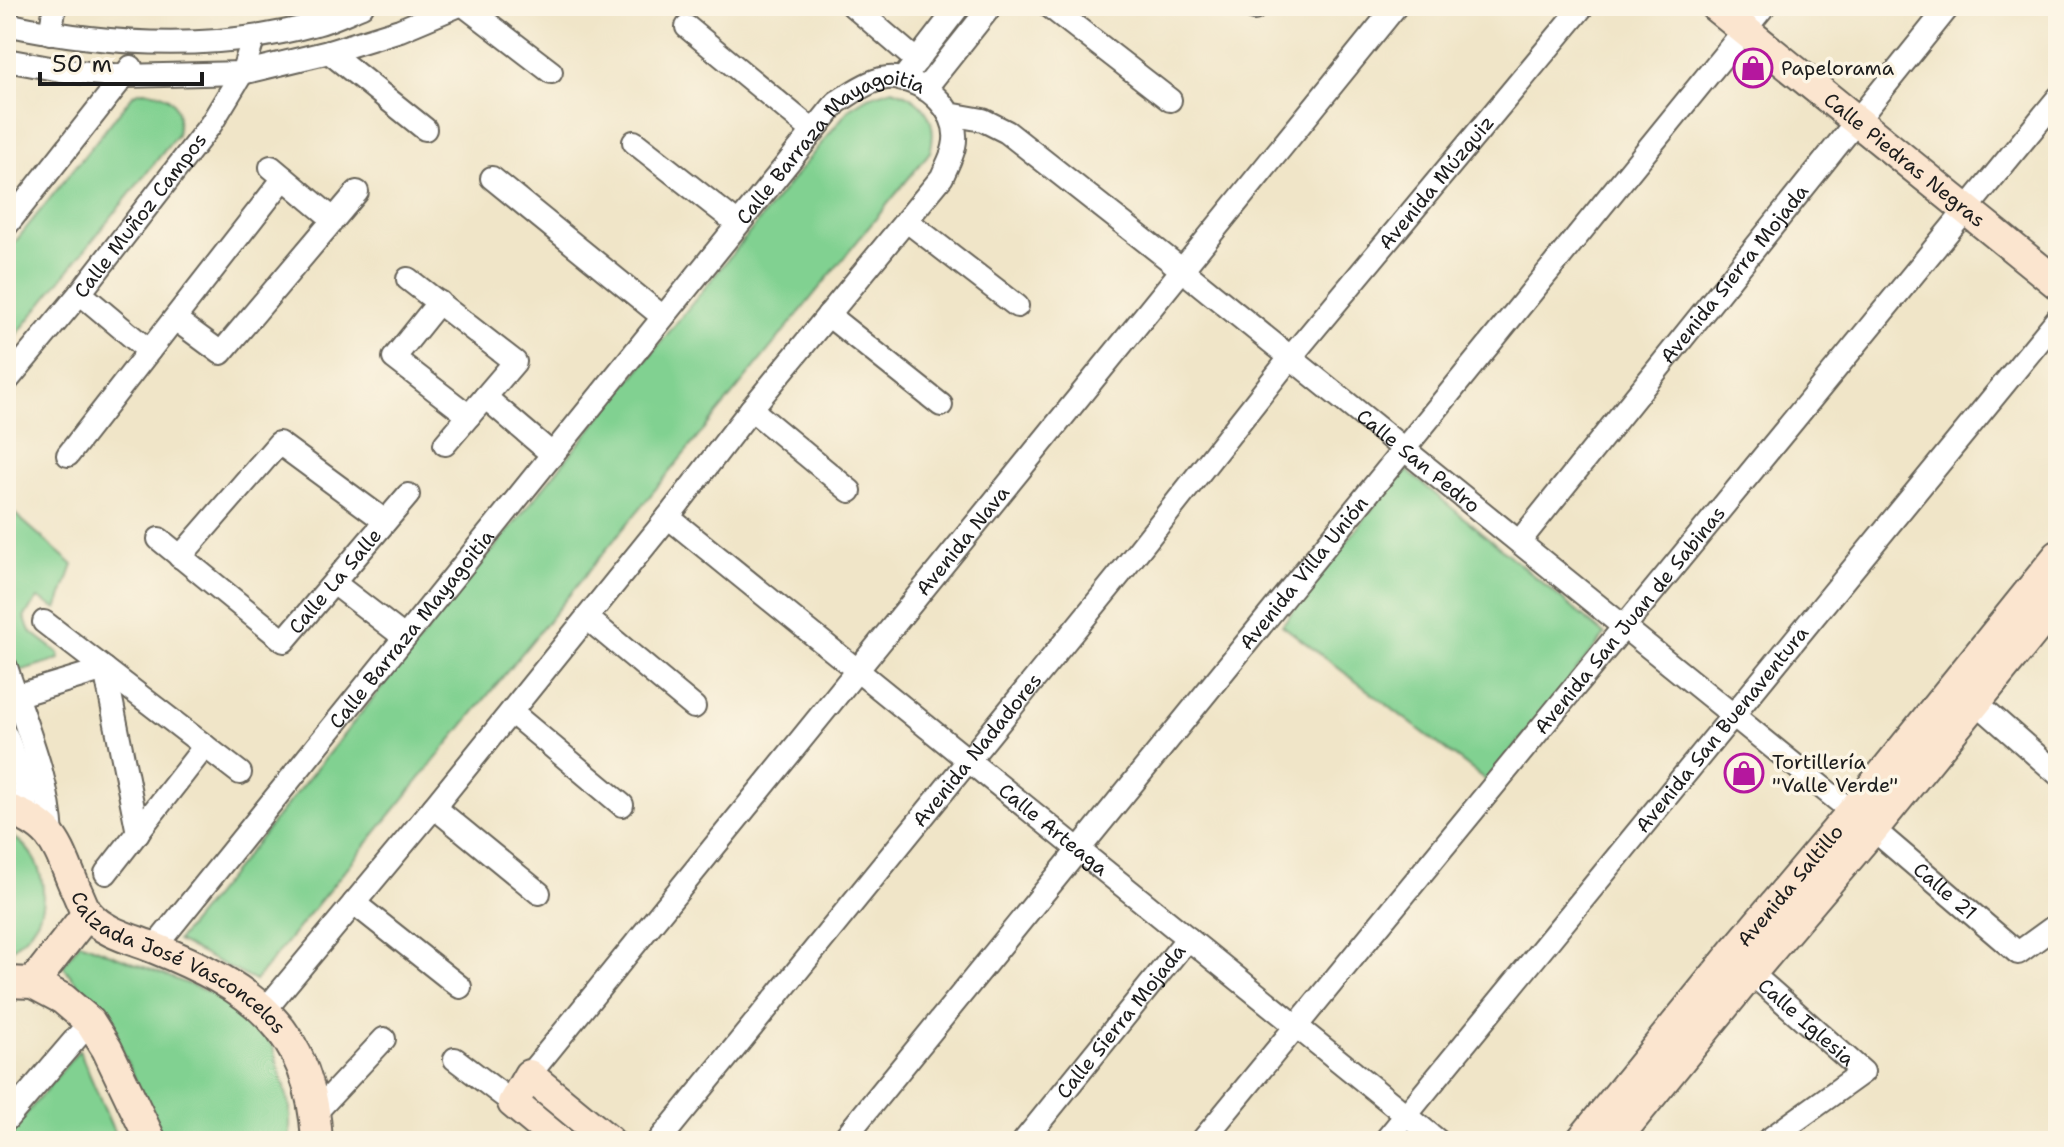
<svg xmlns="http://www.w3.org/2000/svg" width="2064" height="1147" font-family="'Shantell Sans',sans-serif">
<rect width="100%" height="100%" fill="#fcf5e5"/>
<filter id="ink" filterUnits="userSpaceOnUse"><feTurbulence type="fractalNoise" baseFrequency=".0125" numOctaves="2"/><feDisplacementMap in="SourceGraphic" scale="16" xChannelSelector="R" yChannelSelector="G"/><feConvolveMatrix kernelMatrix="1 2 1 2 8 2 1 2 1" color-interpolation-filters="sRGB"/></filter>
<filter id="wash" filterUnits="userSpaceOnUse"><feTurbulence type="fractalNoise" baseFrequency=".006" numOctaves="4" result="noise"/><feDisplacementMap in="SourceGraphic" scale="32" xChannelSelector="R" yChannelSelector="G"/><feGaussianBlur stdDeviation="1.8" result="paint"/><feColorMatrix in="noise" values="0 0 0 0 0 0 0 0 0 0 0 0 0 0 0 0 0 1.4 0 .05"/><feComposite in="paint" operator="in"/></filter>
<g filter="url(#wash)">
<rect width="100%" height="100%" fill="#f0e5c8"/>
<!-- green -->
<path fill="#81d191" stroke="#4e7656" stroke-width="2" d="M892 89C922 98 940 119 930 152L255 981 177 941 850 108 868 97Z
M142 91C172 91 182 107 177 135L6 348V253L134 94Z
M1404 468 1605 635 1487 781 1282 625Z
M6 506 73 565 57 609 38 598 24 617 30 631 59 653V659L16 672 6 640Z
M6 834C38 845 52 891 37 921 30 933 18 945 6 952Z
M80 942 211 993 261 1025 273 1047 290 1107V1141H167L154 1123 113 1030 63 966Z
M79 1050 118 1141H6V1138Z"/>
</g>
<g filter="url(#ink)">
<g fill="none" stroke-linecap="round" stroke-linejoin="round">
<defs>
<g id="street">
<path d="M465 6 551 72"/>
<path d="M853 6 917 61"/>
<path d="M1049 6 1170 100"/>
<path d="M1250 6 1254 9"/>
<path d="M6 24C108 46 215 52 316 24 332 20 347 12 362 6"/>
<path d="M687 27 813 131"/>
<path d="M50 33 55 6"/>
<path d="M329 52 425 129"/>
<path d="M6 60 66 71 124 76 242 73 329 52 400 30 457 6"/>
<path d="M902 80 959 6"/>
<path d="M925 89 991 6"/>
<path id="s1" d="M949 114 983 120 1007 132 1181 269 1733 715 1873 829 2018 953 2058 924"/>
<path d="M634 142 738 224"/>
<path d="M271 167 333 219"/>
<path d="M492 178 663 317"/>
<path d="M907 221 1017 306"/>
<path d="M6 226 131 67"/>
<path d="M408 279 515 362 445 444"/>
<path d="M80 293 149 351"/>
<path d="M439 302 394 358 469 416"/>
<path d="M828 315 941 405"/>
<path d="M175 319 221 353 357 192"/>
<path id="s2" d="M6 382 80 293 211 124 242 73 254 37"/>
<path d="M485 397 553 455"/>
<path d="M751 409 850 491"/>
<path d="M68 455 284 178"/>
<path id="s3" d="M668 517 1438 1141"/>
<path id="s4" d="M159 539 284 641 408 495"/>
<path id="s5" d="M1519 542 1949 6"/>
<path d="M180 557 279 443 385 521"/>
<path d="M334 583 404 637"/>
<path d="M587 618 694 707"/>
<path d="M44 622 240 773"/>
<path d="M6 667C24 722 49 777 52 835"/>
<path d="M15 696 105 669 138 833"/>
<path d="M1976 702 2058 774"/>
<path d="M511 712 622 805"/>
<path d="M6 735 24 782 28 816"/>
<path d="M434 807 539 893"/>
<path d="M106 873 205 746"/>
<path d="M354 903 460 987"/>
<path id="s6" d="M154 948 837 102C854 92 874 76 895 78 927 81 962 113 954 147 952 157 946 167 942 177L751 409 668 517 434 807 265 1010"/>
<path id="s7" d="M1751 973 1863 1072 1767 1141"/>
<path d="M455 1059 513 1103"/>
<path id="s8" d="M529 1075 1396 6"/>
<path d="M316 1112 384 1039"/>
<path d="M6 1120 90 1022"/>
<path id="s9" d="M659 1141 1120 574 1290 358 1583 6"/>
<path id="s10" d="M842 1141 1764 6"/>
<path id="s11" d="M1024 1141 1188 938"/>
<path id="s12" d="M1202 1141 2058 98"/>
<path id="s13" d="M1385 1141 2058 318"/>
</g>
<g id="secondary">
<path id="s14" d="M1715 6 2058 284"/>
<path id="s15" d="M6 809C57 826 57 847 77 892 80 898 83 908 88 914 103 932 131 939 152 947 250 986 311 1027 317 1141"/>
<path d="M6 982 33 983 63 999 90 1022 107 1049 151 1141"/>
<path d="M33 983 87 914"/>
<path d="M559 1141 513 1103 529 1075 609 1141"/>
<path id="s16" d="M1581 1141 1735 951 1852 812 2058 556"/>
<path d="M1614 1141 1751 973 1873 829 2058 601"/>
</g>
</defs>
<!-- street casing -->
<use href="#street" stroke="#666258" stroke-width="26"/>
<!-- secondary casing -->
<use href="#secondary" stroke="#666258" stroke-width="34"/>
<!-- street -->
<use href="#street" stroke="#fff" stroke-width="22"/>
<!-- secondary -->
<use href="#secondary" stroke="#fbe5cf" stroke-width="30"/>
</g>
</g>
<!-- icons -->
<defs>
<symbol id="shop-ring" viewBox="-11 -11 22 22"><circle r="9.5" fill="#fcf5e5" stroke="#b5179e" stroke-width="1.5"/><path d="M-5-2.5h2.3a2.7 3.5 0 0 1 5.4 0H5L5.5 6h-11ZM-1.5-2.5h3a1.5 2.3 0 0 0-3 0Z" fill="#b5179e"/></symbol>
</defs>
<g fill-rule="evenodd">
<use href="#shop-ring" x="1731" y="46" width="44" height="44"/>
<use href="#shop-ring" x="1722" y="751" width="44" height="44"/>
</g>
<g text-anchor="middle" stroke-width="7" stroke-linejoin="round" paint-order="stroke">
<!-- poi labels -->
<g font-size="20" fill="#1c1c1c" stroke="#fcf5e5" text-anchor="start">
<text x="1781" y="75">Papelorama</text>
<text x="1772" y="769">Tortillería<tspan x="1772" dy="23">"Valle Verde"</tspan></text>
</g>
<!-- street labels -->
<g font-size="20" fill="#1c1c1c" stroke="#fcf5e5">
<text dy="7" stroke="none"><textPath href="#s14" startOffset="244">Calle Piedras Negras</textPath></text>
<text dy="7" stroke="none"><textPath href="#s6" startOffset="1058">Calle Barraza Mayagoitia</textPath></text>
<text dy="7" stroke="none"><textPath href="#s9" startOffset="1234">Avenida Múzquiz</textPath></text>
<text dy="7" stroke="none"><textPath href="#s2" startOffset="214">Calle Muñoz Campos</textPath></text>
<text dy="7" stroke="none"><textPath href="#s5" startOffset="344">Avenida Sierra Mojada</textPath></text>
<text dy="7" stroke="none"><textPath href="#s1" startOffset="588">Calle San Pedro</textPath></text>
<text dy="7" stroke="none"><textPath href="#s8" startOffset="688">Avenida Nava</textPath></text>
<text dy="7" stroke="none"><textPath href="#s10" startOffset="732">Avenida Villa Unión</textPath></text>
<text dy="7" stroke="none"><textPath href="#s4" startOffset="240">Calle La Salle</textPath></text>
<text dy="7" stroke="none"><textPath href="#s12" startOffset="674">Avenida San Juan de Sabinas</textPath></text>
<text dy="7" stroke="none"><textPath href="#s6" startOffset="410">Calle Barraza Mayagoitia</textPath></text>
<text dy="7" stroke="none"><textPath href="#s13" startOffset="532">Avenida San Buenaventura</textPath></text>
<text dy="7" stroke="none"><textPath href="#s9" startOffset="504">Avenida Nadadores</textPath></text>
<text dy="7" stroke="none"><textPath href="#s3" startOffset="496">Calle Arteaga</textPath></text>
<text dy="7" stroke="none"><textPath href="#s16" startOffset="330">Avenida Saltillo</textPath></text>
<text dy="7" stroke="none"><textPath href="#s1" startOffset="1268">Calle 21</textPath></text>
<text dy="7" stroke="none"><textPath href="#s15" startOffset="242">Calzada José Vasconcelos</textPath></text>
<text dy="7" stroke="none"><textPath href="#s11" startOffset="154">Calle Sierra Mojada</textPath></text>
<text dy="7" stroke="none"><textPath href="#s7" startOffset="74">Calle Iglesia</textPath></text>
</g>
</g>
<!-- margin -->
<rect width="2064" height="1147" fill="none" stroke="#fcf5e5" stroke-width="32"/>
<!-- scale -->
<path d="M40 72v12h162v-12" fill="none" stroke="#1c1c1c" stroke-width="4"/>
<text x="52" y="72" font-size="24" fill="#1c1c1c" stroke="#fcf5e5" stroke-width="6" paint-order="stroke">50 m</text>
</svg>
